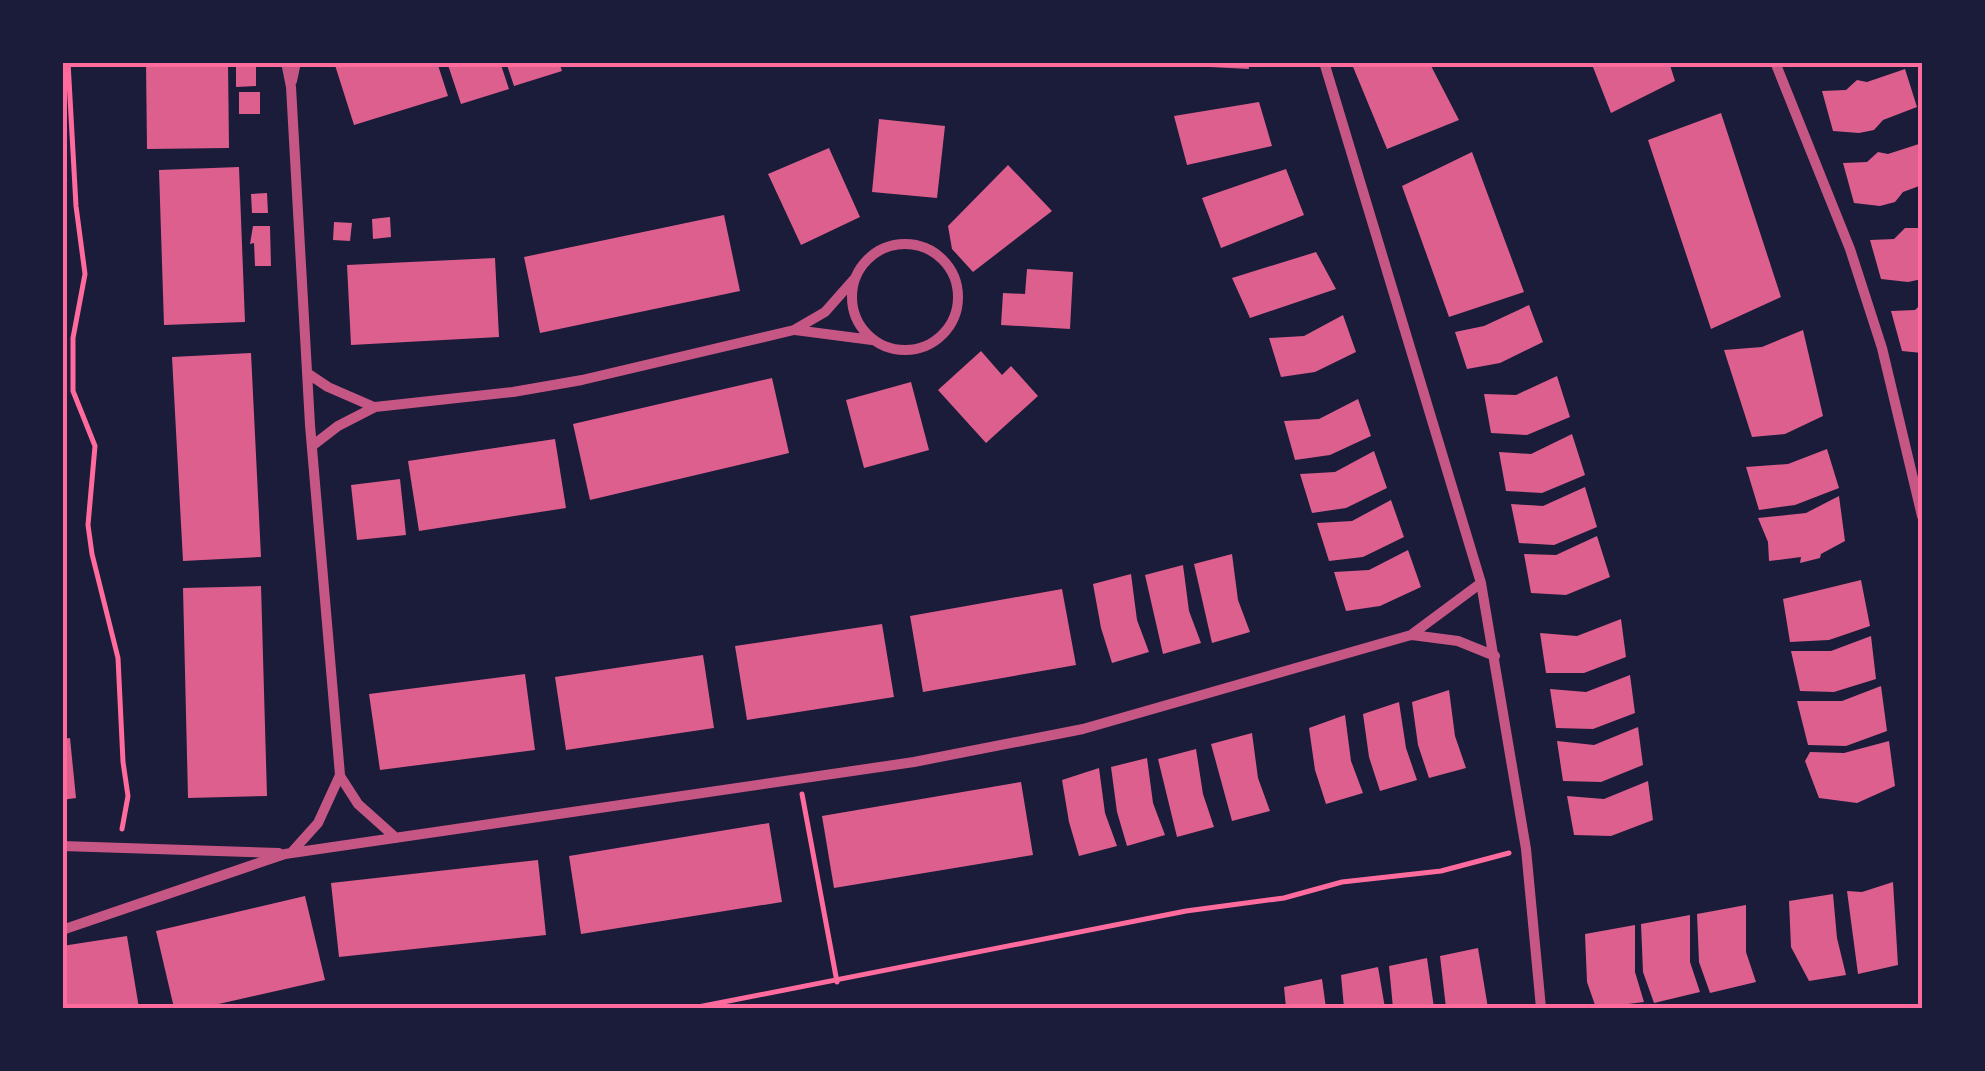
<svg xmlns="http://www.w3.org/2000/svg" width="1985" height="1071" font-family="'Archivo Narrow',sans-serif">
<rect width="100%" height="100%" fill="#1b1b3a"/>
<!-- building -->
<path fill="#dd5f8e" d="M146 62H228L229 148 147 149Z
M236 62H256V86L236 87Z
M334 62H437L448 96 354 125Z
M447 62H500L509 89 461 104Z
M506 62H559L562 71 514 86Z
M1190 62H1248L1249 69 1190 66Z
M1351 62H1429L1459 120 1387 149Z
M1591 62H1669L1675 81 1611 113Z
M1905 69 1917 107 1883 120 1874 130 1859 133 1833 131 1822 91 1846 90 1857 80 1867 82Z
M239 92H260V114H239Z
M1259 102 1272 146 1187 165 1174 116Z
M1721 113 1781 297 1711 329 1648 140Z
M879 119 945 126 937 198 872 192Z
M1922 143V185L1903 192 1895 202 1880 206 1854 203 1843 163 1867 162 1878 152 1888 154Z
M829 148 860 217 801 245 768 174Z
M1472 152 1524 292 1449 317 1402 186Z
M1008 165 1052 211 973 272 952 249 948 226Z
M239 167 245 322 164 325 159 170Z
M1286 169 1304 215 1221 248 1202 198Z
M267 193 268 213H252L251 194Z
M724 215 740 291 540 333 524 257Z
M390 217 391 237 373 239 372 219Z
M334 222 352 223 350 241 333 240Z
M253 226H270L271 266H255L254 243 250 244Z
M1905 228H1922V279L1908 282 1881 279 1870 240 1894 239Z
M1316 252 1336 289 1250 318 1232 278Z
M495 258 499 337 351 345 347 265Z
M1027 269 1073 272 1070 329 1001 325 1003 293 1025 294Z
M1922 303V353L1902 351 1891 311 1915 310Z
M1529 305 1543 342 1500 363 1467 369 1455 332 1484 326Z
M1343 315 1356 352 1315 372 1281 377 1269 338 1304 336Z
M1803 330 1823 416 1785 434 1752 437 1724 350 1762 347Z
M981 351 1002 375 1011 366 1038 396 986 443 938 390Z
M251 353 261 557 183 561 172 357Z
M1557 376 1570 417 1527 435 1491 433 1484 394 1516 395Z
M772 378 789 453 590 500 573 424Z
M911 382 929 450 864 468 846 400Z
M1358 399 1371 436 1330 455 1295 460 1284 421 1319 419Z
M1572 434 1585 475 1542 493 1506 491 1499 452 1531 454Z
M555 439 566 508 419 531 408 461Z
M1827 449 1839 488 1795 505 1759 510 1746 467 1788 464Z
M1374 451 1387 488 1346 508 1312 513 1300 474 1335 472Z
M400 479 406 535 357 540 351 485Z
M1585 487 1597 527 1554 545 1519 543 1511 504 1543 506Z
M1839 496 1845 541 1821 554 1820 558 1800 563 1801 557 1769 561 1768 542 1758 518 1806 513Z
M1391 500 1404 537 1363 557 1329 561 1317 523 1352 521Z
M1597 536 1610 577 1566 595 1531 593 1524 554 1556 555Z
M1408 550 1421 587 1380 606 1346 611 1334 572 1369 570Z
M1232 554 1238 600 1250 632 1212 643 1194 564Z
M1183 565 1189 611 1201 643 1163 654 1145 575Z
M1131 574 1137 620 1149 652 1112 663 1101 628 1093 584Z
M1861 580 1870 626 1829 640 1790 642 1783 599Z
M261 586 267 796 188 798 183 588Z
M1062 589 1076 665 923 692 910 616Z
M1621 619 1626 657 1584 673H1546L1540 633 1577 636Z
M882 624 894 697 747 720 735 646Z
M1871 636 1876 679 1834 692 1800 691 1791 651H1831Z
M703 655 714 728 566 750 555 677Z
M525 674 535 750 380 770 369 694Z
M1630 675 1635 713 1593 729 1556 728 1550 689 1586 692Z
M1881 686 1887 731 1846 746 1808 745 1797 701H1842Z
M1449 690 1455 736 1466 768 1429 778 1418 745 1412 702Z
M1399 702 1406 748 1417 780 1380 791 1369 757 1363 714Z
M1345 715 1351 761 1363 793 1326 804 1315 770 1309 728Z
M1638 727 1643 765 1601 782 1563 781 1557 741 1594 745Z
M1252 733 1258 778 1270 811 1232 821 1211 744Z
M70 738 76 798 62 800V739Z
M1889 741 1895 786 1857 803 1819 798 1805 761 1810 752 1844 753Z
M1196 749 1203 794 1214 827 1177 837 1158 759Z
M1147 758 1153 803 1165 835 1127 846 1117 812 1111 767Z
M1099 768 1105 813 1117 846 1079 856 1069 822 1062 780Z
M1648 781 1653 820 1611 836 1574 835 1567 796 1604 799Z
M1021 782 1033 855 834 888 822 816Z
M769 823 782 902 581 934 569 856Z
M538 860 546 935 339 957 331 883Z
M1893 882 1898 965 1858 974 1847 891 1862 892Z
M1833 894 1837 938 1846 975 1809 981 1791 947 1789 901Z
M305 896 325 980 201 1008H174L156 931Z
M1746 905V952L1756 982 1710 993 1699 962 1697 914Z
M1690 915V962L1700 992 1654 1003 1643 972 1641 924Z
M1635 925V972L1644 1002 1596 1008 1587 982 1585 934Z
M127 936 139 1008H62V946Z
M1478 948 1488 1008H1446L1440 956Z
M1427 958 1434 1008H1393L1389 966Z
M1378 967 1385 1008H1344L1341 975Z
M1322 979 1326 1008H1286L1284 987Z"/>
<g fill="none" stroke-linecap="round" stroke-linejoin="round">
<!-- path -->
<path stroke="#ff6b9d" stroke-width="5" d="M68 62 76 206 85 274 73 338V391L95 446 88 525 92 554 118 658 123 762 128 796 122 829
M802 794 837 982
M693 1008 1186 911 1284 898 1342 882 1441 871 1509 853"/>
<!-- minor -->
<path stroke="#c65784" stroke-width="10" d="M286 62 291 87 310 425 340 775 318 823 291 853
M1324 62 1481 583 1526 849 1541 1008
M1775 62 1850 249 1882 348 1922 516
M292 81 296 62
M852 297a53 53 0 1 1 106 0a53 53 0 1 1-106 0Z
M795 330 872 340
M307 373 328 387 374 407
M312 446 338 426 375 407 513 392 582 380 794 330 825 312 856 277
M1412 635 1458 641 1495 656
M340 776 358 804 396 838
M62 846 279 853
M62 930 285 854 914 762 1083 729 1411 635 1481 583"/>
</g>
<!-- border -->
<rect width="1985" height="1071" fill="none" stroke="#1b1b3a" stroke-width="130"/>
<rect x="65" y="65" width="1855" height="941" fill="none" stroke="#ff6b9d" stroke-width="4"/>
</svg>
